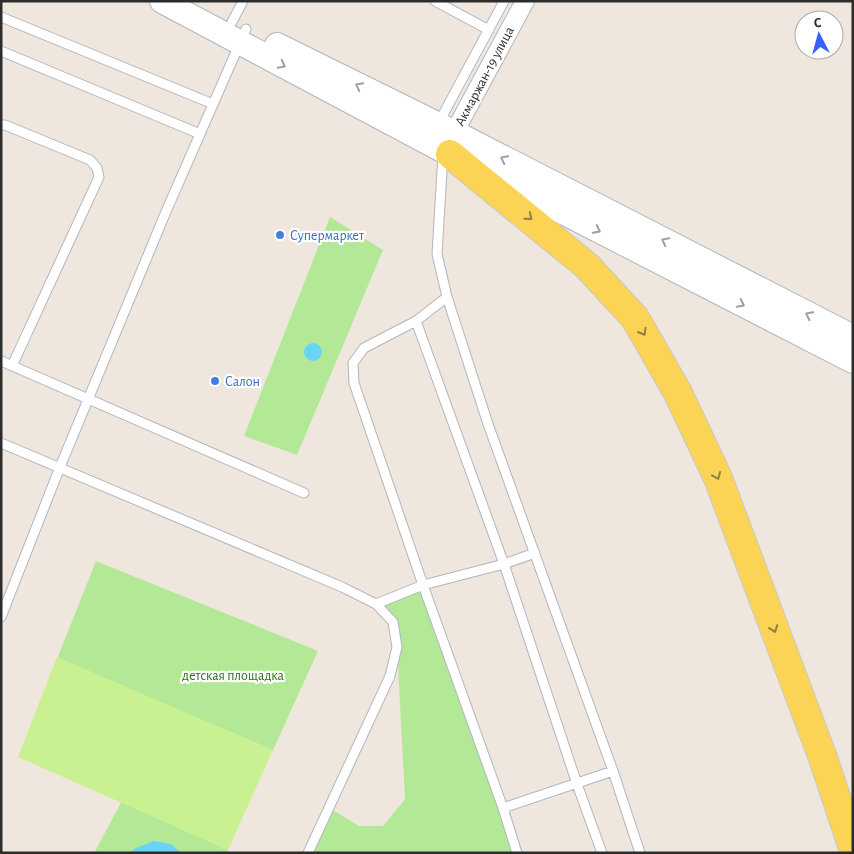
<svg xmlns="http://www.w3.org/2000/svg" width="854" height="854" font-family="'Alegreya Sans',sans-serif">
<rect width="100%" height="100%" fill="#efe7dd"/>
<!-- green -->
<path fill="#b3e996" d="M330 217 383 250 297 455 244 436Z
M96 561 318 651 273 750 57 659Z
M423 585 516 853H308L328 807 359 826H383L405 799 397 647 393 622 376 604Z
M122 801 228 850 227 853H94Z"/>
<!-- pitch -->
<path fill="#c9f191" d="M57 657 273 750 228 850 18 757Z"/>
<!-- water -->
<path fill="#69d3f8" d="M304 352a9 9 0 1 1 18 0a9 9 0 1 1-18 0Z
M154 841 171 844 181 853H130L136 848Z"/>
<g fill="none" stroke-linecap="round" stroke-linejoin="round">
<defs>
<path id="service" d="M435 1 489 30
M1 17 213 104
M232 22 243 1
M1 51 200 134
M438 124 504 1
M1 125H5L90 160 97 168 99 177 12 366
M443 154 437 254 447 297 488 424 613 771 640 853
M447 297 416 321 364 348 353 363 354 383 423 585 503 808 517 853
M416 321 504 564 577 784 602 853
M1 361 304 493
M1 443 342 587 376 604 393 622 397 647 390 676 308 853
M376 604 423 585 504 564 535 553
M1 617 60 467 165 214 246 29
M503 808 613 771"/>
<path id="minor" d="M449 142 525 1"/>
<path id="secondary" d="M162 1 444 151 853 361
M277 45 461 136 853 337"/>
<path id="primary" d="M450 154 587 266 635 318 678 393 718 478 823 758 853 848"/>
</defs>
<!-- service casing -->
<use href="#service" stroke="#b1b4c1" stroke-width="11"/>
<!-- minor casing -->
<use href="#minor" stroke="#b1b4c1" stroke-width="20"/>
<!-- secondary casing -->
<use href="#secondary" stroke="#b1b4c1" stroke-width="26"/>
<!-- primary casing -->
<use href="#primary" stroke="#c8c8c8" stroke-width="30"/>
<!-- service -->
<use href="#service" stroke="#fff" stroke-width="9"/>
<!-- minor -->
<use href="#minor" stroke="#fff" stroke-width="18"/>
<!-- secondary -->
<use href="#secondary" stroke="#fff" stroke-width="24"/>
<!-- primary -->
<use href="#primary" stroke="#fcd455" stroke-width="28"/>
</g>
<!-- one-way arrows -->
<defs><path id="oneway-chevron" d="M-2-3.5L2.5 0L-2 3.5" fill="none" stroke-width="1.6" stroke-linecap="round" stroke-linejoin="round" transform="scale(1.25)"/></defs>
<g stroke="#a0a0a0">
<use href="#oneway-chevron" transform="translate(282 65) rotate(28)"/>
<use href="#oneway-chevron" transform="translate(359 86) rotate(-153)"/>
<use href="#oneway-chevron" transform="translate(504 159) rotate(-153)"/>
<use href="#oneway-chevron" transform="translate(597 230) rotate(27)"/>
<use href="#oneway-chevron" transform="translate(665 241) rotate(-153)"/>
<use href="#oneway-chevron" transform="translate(741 304) rotate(27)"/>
<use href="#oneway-chevron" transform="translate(809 315) rotate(-153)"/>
</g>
<g stroke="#948040">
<use href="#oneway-chevron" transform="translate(529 217) rotate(40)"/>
<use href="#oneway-chevron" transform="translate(643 332) rotate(60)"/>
<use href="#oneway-chevron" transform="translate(717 476) rotate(67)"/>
<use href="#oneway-chevron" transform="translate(774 629) rotate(70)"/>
</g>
<!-- markers -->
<g fill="#3f7fe0" stroke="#fff" stroke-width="2">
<circle cx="280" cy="235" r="5"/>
<circle cx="215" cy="381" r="5"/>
</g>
<g text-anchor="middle" stroke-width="4.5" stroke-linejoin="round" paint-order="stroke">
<!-- street labels -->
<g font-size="14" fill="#2c2c2c" stroke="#fff">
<text transform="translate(484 76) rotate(-62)" y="5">Акмаржан-19 улица</text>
</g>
<!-- shop labels -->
<g font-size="14" fill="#366cbe" stroke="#fff" text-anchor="start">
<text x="290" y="240">Супермаркет</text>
<text x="225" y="386">Салон</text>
</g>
<!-- park labels -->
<g font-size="14" fill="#287015" stroke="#fff">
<text x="233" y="680">детская площадка</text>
</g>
</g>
<!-- border -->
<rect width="854" height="854" fill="none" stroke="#2c2c2c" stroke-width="5"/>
<!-- north arrow -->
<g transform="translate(819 35) rotate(354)"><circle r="24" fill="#ffffff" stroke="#ababab"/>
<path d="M0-4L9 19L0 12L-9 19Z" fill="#3a60ff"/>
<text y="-8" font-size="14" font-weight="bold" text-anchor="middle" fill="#2c2c2c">С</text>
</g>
</svg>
